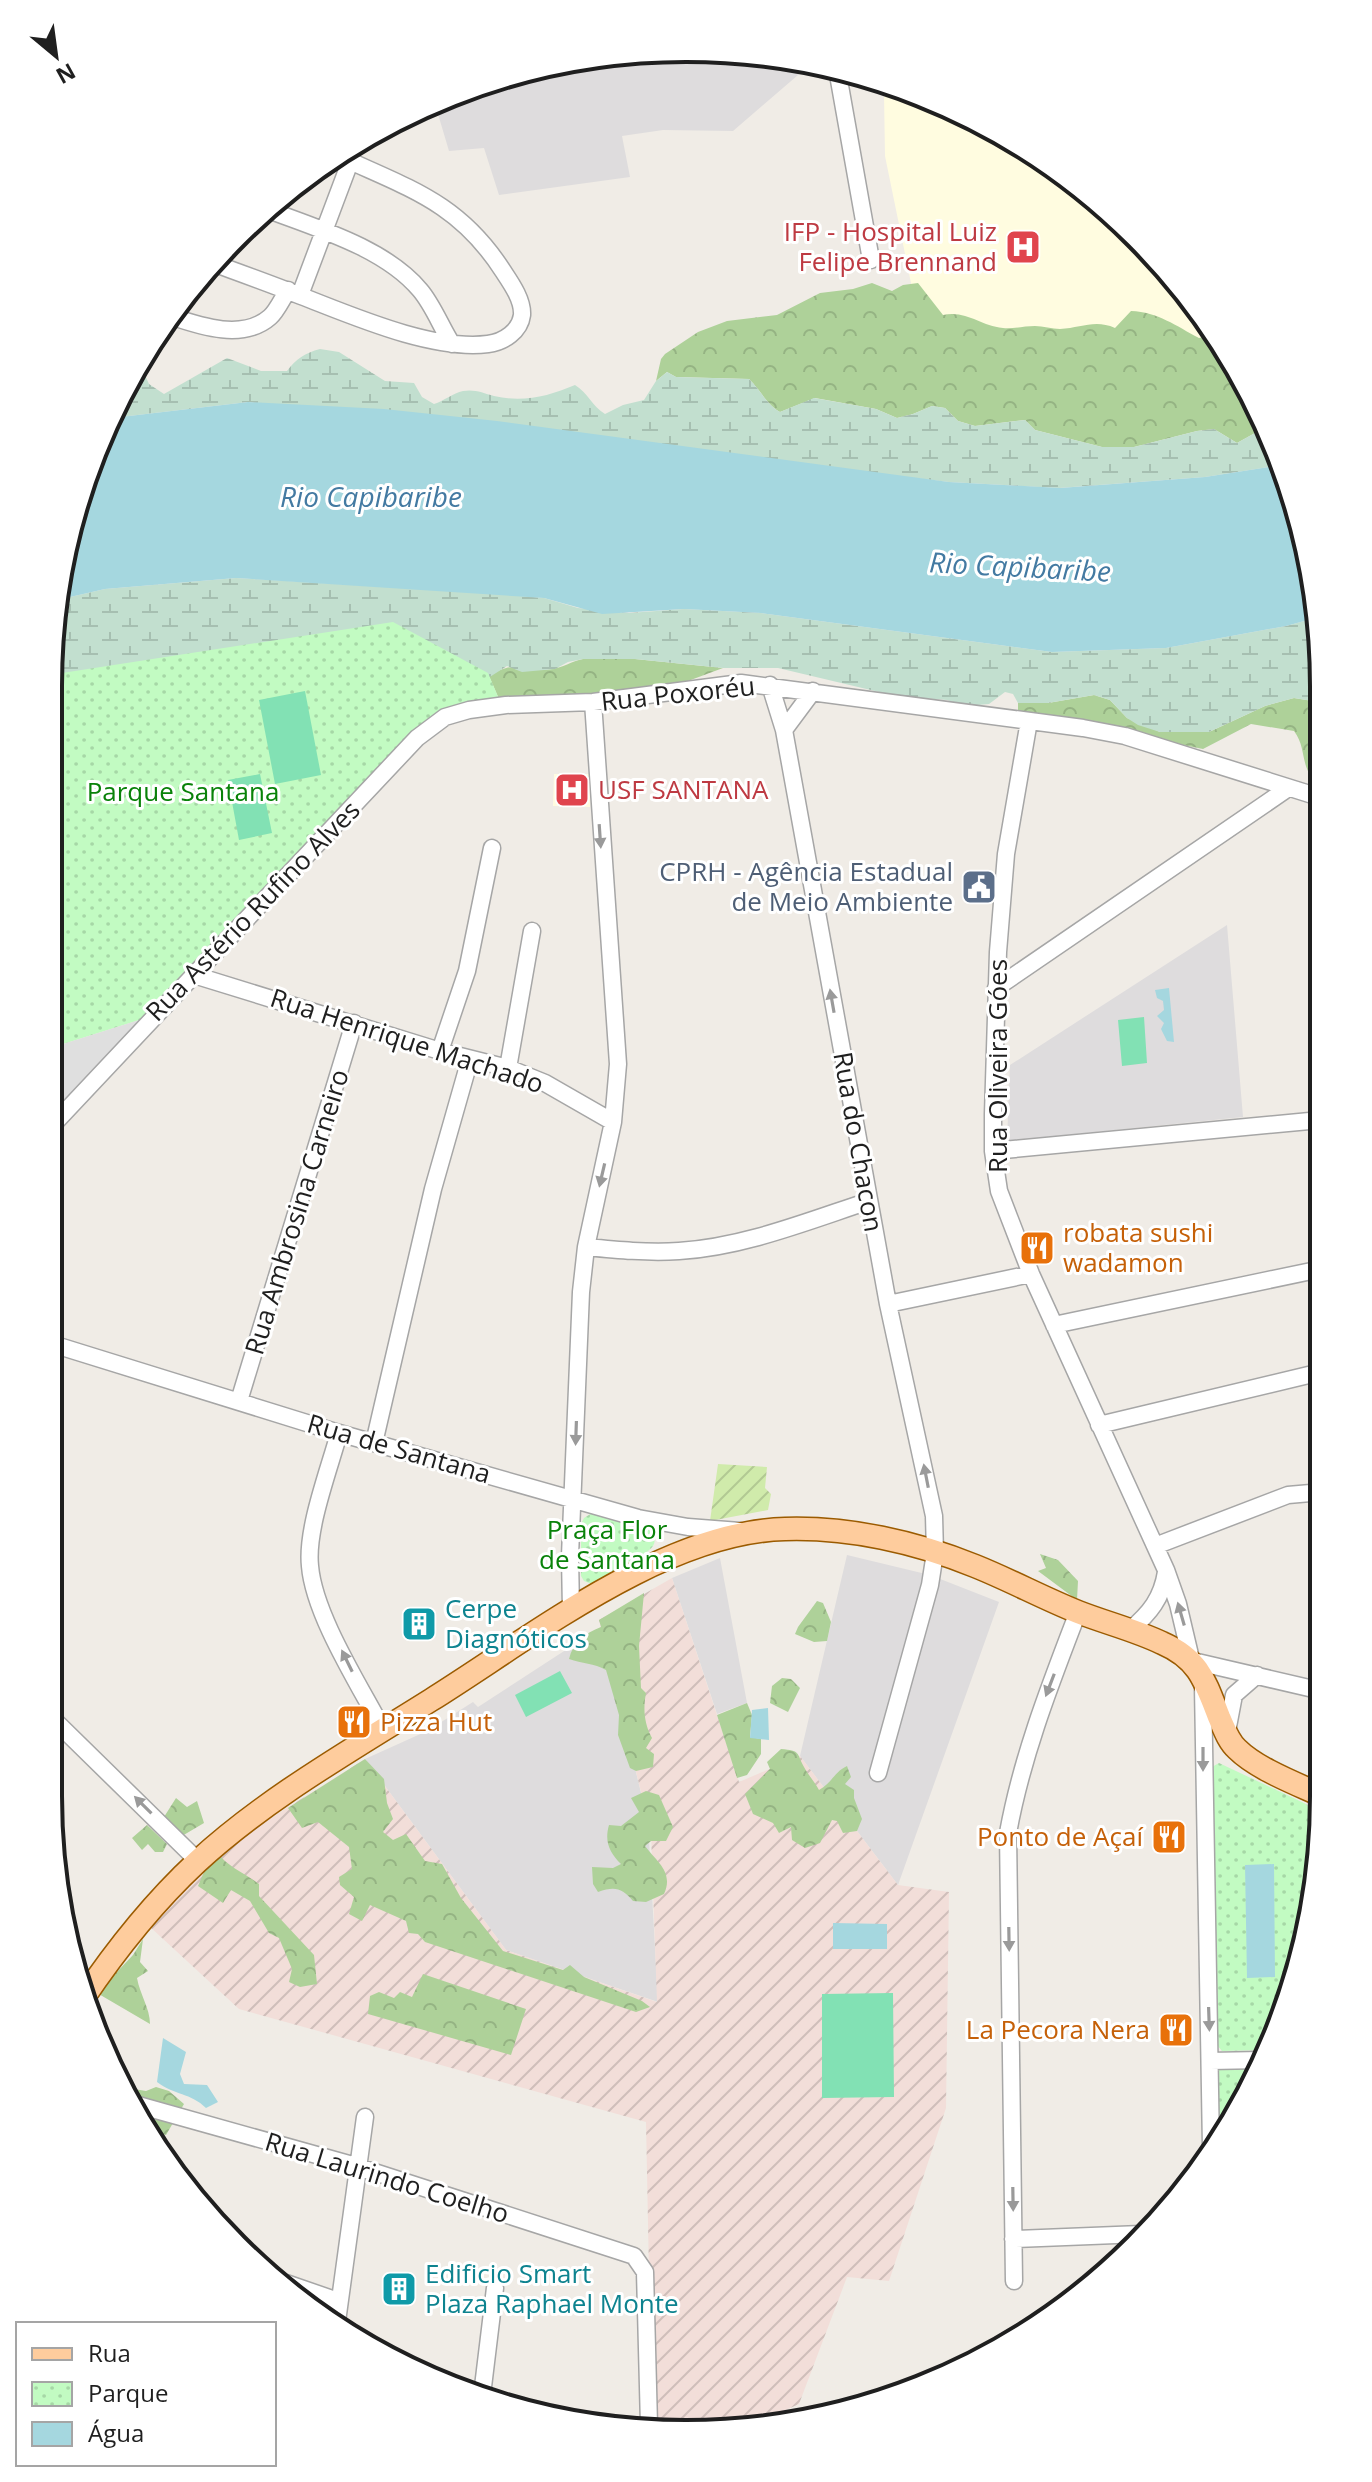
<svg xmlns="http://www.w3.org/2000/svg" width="1372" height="2482" font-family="'Open Sans',sans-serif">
<defs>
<pattern id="military-furrows" width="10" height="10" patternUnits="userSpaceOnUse" patternTransform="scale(2)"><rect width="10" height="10" fill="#f2ded9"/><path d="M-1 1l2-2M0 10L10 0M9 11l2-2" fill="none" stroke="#cfbeba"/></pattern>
<pattern id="forest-crowns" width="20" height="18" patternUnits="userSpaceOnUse" patternTransform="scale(2)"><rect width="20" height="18" fill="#aed199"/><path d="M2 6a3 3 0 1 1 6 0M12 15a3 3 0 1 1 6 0" fill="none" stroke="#95b383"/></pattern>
<pattern id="wetland-marsh" width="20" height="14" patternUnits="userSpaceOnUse" patternTransform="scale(2)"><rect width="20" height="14" fill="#c2dfcf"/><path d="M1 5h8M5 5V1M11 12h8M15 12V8" fill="none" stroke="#a6bfb1"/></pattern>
<pattern id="park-dots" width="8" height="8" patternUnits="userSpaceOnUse" patternTransform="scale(2)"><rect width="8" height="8" fill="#c2fbc2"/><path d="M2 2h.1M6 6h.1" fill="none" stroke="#a6d7a6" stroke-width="1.8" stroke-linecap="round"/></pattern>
<pattern id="garden-furrows" width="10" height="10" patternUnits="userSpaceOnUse" patternTransform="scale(2)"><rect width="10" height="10" fill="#d0ebab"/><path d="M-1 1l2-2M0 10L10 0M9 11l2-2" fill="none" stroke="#b2c993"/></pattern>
</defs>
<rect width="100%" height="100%" fill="#f0ece6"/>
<!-- residential -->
<path fill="#dedcdd" d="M644 49 769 53 812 63 733 131 663 130 622 136 630 177 499 195 484 148 449 151 438 114 414 116 411 111 520 70Z
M1227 925 1243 1117 1007 1141 1010 1065Z
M847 1555 930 1575 999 1602 898 1885 800 1756Z
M720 1558 747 1703 717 1714 672 1578Z
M601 1627 648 1822 658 2002 506 1950 365 1759 427 1731 473 1702 478 1707Z"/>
<!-- education -->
<path fill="#fffce0" d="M888 81 1005 133 1107 207 1217 332 1222 343 936 331 912 288 885 156 884 94Z
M554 774H591L590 807 553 806Z"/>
<!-- military -->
<path fill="url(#military-furrows)" d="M672 1578 739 1782 800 1756 898 1885 949 1892 946 2108 889 2281 847 2277 799 2404 746 2428 728 2433 652 2425 646 2122 239 2009 149 1926 223 1848 365 1759 506 1950 657 2002 651 1833 599 1620Z"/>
<!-- forest -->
<path fill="url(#forest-crowns)" d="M872 283 892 291 903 285 918 283 943 315C967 310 980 326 1003 328 1013 329 1024 326 1035 326 1043 326 1052 329 1060 329 1081 328 1095 319 1115 328L1131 311C1158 312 1176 326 1199 338L1218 334 1264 428 1237 443 1214 429 1197 431 1134 447H1102L1035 430 1025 420 975 426 958 421 945 408 932 406 913 414 897 418 876 409 815 398 780 412C765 403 761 390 749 379L676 377 667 372 656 381 661 359 665 354 698 332 727 321 777 315 820 293 853 289Z
M583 659H635L723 668 688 681 639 689 561 697 499 699 489 676C516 658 524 673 552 669 562 668 572 661 583 659Z
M1094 695 1110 700 1127 718 1160 732H1209L1265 706 1294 698 1319 702V787C1298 765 1308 750 1294 731L1251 724 1203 749 1018 712V703H1048Z
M1040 1554 1058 1560 1078 1581 1077 1600 1038 1571 1046 1568Z
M644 1593 639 1646 641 1688 646 1693C643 1709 644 1723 652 1738L646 1748 654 1754 653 1767 636 1771 630 1768 618 1735 619 1715 606 1670C594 1663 582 1664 569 1659 573 1642 585 1633 601 1627L599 1620Z
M817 1601 823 1603 831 1622 827 1641 814 1642 795 1634 798 1627Z
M782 1678 791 1679 800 1688 788 1712 770 1703 772 1686Z
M747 1703 752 1715 750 1737 761 1739V1754L747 1775 737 1778 717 1715Z
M781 1749C801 1751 796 1752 804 1767 808 1775 815 1782 819 1790 832 1783 834 1772 847 1766L851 1777 845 1784 854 1790V1798L862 1819 857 1831 843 1833 837 1821 832 1820 820 1843 805 1848 792 1840 791 1827 779 1833 773 1823 753 1814 745 1794 770 1769 767 1762Z
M365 1759 384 1779 387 1803 393 1819 383 1832 393 1840 406 1834 425 1861 442 1864 461 1898 503 1951 563 1970 570 1965 584 1977 642 2001 650 2007 636 2012 425 1942 418 1934 409 1933 406 1921 370 1905 362 1921 349 1914 354 1897 340 1885 339 1877 352 1869 349 1847 318 1822 302 1828 288 1808Z
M646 1791 659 1795 673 1827 666 1841H651L645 1846C657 1862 674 1872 664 1894L646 1902 633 1901C622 1888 615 1886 598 1892L593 1884 592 1867 613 1868 621 1864C610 1853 604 1842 609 1825L621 1826 639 1812 631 1798Z
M176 1798 187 1807 197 1801 204 1823 182 1836 164 1817Z
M147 1825 167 1844 163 1852H155L148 1844 142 1850 132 1838Z
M221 1857C232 1869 246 1874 259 1884V1896L314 1955 317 1984 300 1987 289 1982 292 1969 279 1938 269 1933 250 1901 231 1890 223 1903 198 1886 207 1865Z
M143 1939 140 1962 148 1971 137 1978C140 1995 150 2008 150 2024L97 1993 133 1955Z
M423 1974 526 2009 511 2055 368 2014 370 1996 379 1992 394 1998 400 1992 412 1997Z
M156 2087 169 2091 184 2104 166 2135 151 2130 131 2094 134 2089 146 2091Z"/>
<!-- wetland -->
<path fill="url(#wetland-marsh)" d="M320 349 339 352 385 381 414 383 422 397 434 404C444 401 453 393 463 391 475 389 483 393 494 396 523 403 549 396 575 385 588 393 592 406 605 414L623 405 644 400 656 381 667 372 676 377 749 379C761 390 765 403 780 412L814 398 876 409 897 418 913 414 932 406 945 408 958 421 975 426 1025 420 1035 430 1102 447H1134L1197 431 1214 429 1237 443 1264 428 1282 465 1205 477 1059 488 949 482 248 402 112 418 133 369 143 371 149 384 164 394 227 358 261 371H287C296 359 305 353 320 349Z
M236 578 487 593 544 598 578 608 629 613 684 609 761 613 1052 652 1166 648 1286 626 1319 617V702L1294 698 1265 706 1209 732H1160L1138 725 1127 718 1110 700 1094 695 1048 703H1018L1013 694 1005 692 989 704 966 706 947 700 896 696 778 668H723L635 659H583L568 662 555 669 522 672 507 666 485 680 49 688V645L57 600 105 589Z"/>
<!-- park -->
<path fill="url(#park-dots)" d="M393 622 488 673 499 699 442 722 152 1016 60 1045 49 1058V675Z
M592 1513 650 1530C657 1539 656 1545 648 1551L592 1584 584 1581 581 1576V1524L584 1518Z
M1219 1763 1306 1804 1314 1812 1315 1883 1302 1962 1266 2050 1222 2051 1217 2045 1212 1767Z
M1259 2066 1239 2115 1219 2139 1218 2071 1220 2068Z"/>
<!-- garden -->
<path fill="url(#garden-furrows)" d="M718 1464 767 1467 765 1488 771 1494 768 1510 710 1521Z"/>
<!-- pitch -->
<path fill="#82e1b4" d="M305 691 321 775 275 784 259 700Z
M260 774 272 833 239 840 228 780Z
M1144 1017 1147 1063 1122 1066 1118 1020Z
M560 1671 572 1693 526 1717 515 1695Z
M893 1993 894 2097 822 2098V1994Z"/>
<!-- parking -->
<path fill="#dfdfdf" d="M152 1016 49 1126V1058L60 1045Z"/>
<!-- water -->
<path fill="#a5d7df" d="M248 402 384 409 497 421 949 482 1060 488 1205 477 1282 465 1290 481 1319 603V617L1286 626 1166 648 1052 652 761 613 684 609 602 614 544 598 236 578 105 589 57 600 70 520 112 418Z
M1169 988 1174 1042 1167 1041 1161 1029 1164 1023 1157 1016 1164 1010 1163 1001 1157 998 1155 990Z
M768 1708 769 1740 750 1738 752 1710Z
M1274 1864 1275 1977 1247 1978 1245 1865Z
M833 1923 887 1924V1949H833Z
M163 2038 186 2052 180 2074 184 2084 207 2085 218 2102 206 2108C191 2093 174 2095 157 2082Z"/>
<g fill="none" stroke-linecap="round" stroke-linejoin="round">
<defs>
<path id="minor" d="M837 69 871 260
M266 209C316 228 385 248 420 290 433 305 441 327 452 344
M210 262C240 273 271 284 301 296 353 316 432 351 488 344 504 342 520 331 522 315 523 300 511 283 503 271 458 201 407 188 337 155
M300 295 350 162
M170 316C200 326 243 341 270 317 277 311 282 299 288 290
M770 685 784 730 888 1304 934 1516 935 1553 930 1585 878 1773
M1029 721 1006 854 998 952 993 1114V1151L999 1191 1031 1274 1166 1570 1178 1604 1191 1659
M784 730 813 691
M194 975 440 1051 508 1068 545 1083 613 1122
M996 988 1287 789
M440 1051 467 971 492 848
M508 1068 532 931
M49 1129 417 738 445 717 469 710 506 705 593 702 741 683 1083 728 1125 736 1319 797
M993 1151 1320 1120
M586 1247C617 1250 648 1253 679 1251 744 1247 808 1221 869 1201
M888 1304 1031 1274
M1054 1325 1321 1269
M49 1343 339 1433 638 1518 688 1527 740 1531
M239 1401 354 1023
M1099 1425 1321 1372
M339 1433C329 1470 306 1529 310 1566 314 1615 360 1686 383 1730
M374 1443 433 1189 470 1059
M1155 1546 1288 1495 1322 1492
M571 1611 570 1556 581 1292 586 1247 613 1122 618 1064 593 702
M1130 1630C1150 1613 1162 1598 1166 1572
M1193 1661 1322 1691
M1203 1687 1211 2148
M48 1714 198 1861
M1227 1732 1234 1695 1257 1675
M1320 1795 1322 1844
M1210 2061 1261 2060
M138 2105 356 2166 634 2256 645 2272 649 2425
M1013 2239 1141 2234
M1014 2281 1008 1833C1022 1756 1050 1685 1078 1612
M286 2283 338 2301
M336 2329 365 2117
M482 2395 495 2288"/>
<path id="major" d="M82 2000C115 1951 154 1902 197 1862 265 1799 353 1749 431 1700 532 1637 664 1532 785 1529 849 1527 916 1542 975 1566 1010 1580 1043 1598 1078 1612 1106 1623 1135 1630 1162 1643 1199 1659 1205 1681 1219 1717 1224 1728 1228 1741 1237 1749 1257 1769 1297 1784 1323 1796"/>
</defs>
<!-- minor casing -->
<use href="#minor" stroke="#a6a6a6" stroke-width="19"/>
<!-- major casing -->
<use href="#major" stroke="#9b5b00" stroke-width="25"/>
<!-- minor -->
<use href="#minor" stroke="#fff" stroke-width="16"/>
<!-- major -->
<use href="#major" stroke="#fecc9d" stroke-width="22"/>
</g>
<!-- one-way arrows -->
<defs><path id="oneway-solid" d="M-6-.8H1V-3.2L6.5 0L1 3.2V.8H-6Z" transform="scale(2)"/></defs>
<g fill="#9a9a9a">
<use href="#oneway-solid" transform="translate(600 836) rotate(86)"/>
<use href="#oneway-solid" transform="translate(832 1001) rotate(-100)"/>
<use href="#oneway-solid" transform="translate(602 1175) rotate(103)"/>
<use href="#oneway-solid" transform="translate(576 1433) rotate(92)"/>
<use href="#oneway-solid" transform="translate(926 1476) rotate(-101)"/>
<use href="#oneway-solid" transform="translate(1181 1614) rotate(-106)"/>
<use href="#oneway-solid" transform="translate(347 1661) rotate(-116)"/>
<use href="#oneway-solid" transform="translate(1050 1685) rotate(111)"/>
<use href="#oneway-solid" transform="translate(1203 1759) rotate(90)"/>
<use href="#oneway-solid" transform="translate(143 1805) rotate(-135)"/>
<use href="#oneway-solid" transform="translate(1009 1939) rotate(89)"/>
<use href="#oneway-solid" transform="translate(1209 2019) rotate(88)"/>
<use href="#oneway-solid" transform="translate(1013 2199) rotate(89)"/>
</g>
<!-- icons -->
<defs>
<symbol id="hospital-square" viewBox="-11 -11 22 22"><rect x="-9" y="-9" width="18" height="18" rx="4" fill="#e0444e" stroke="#fff"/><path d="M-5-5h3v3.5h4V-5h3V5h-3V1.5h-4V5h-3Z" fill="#fff"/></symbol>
<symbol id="civic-square" viewBox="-11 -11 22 22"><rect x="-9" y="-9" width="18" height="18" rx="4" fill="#5c6f8a" stroke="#fff"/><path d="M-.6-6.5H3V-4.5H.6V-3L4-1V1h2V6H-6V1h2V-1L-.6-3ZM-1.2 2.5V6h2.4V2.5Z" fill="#fff"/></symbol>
<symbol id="restaurant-square" viewBox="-11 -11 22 22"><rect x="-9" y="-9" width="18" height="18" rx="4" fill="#e8710a" stroke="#fff"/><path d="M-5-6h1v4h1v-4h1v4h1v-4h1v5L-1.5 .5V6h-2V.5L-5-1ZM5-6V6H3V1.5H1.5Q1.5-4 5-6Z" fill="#fff"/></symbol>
<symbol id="building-square" viewBox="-11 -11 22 22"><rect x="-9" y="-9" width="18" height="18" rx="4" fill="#0f9aa8" stroke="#fff"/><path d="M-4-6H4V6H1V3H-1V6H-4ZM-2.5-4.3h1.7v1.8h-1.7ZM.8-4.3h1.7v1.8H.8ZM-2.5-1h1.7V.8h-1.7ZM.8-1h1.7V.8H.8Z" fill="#fff"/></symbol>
</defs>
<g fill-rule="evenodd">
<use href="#hospital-square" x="1003" y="227" width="40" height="40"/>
<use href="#hospital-square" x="552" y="770" width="40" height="40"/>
<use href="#civic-square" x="959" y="867" width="40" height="40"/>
<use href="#restaurant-square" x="1017" y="1228" width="40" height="40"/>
<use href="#building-square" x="399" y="1604" width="40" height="40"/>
<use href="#restaurant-square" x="334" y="1702" width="40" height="40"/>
<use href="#restaurant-square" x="1149" y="1817" width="40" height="40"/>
<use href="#restaurant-square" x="1156" y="2010" width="40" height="40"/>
<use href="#building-square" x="379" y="2269" width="40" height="40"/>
</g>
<g text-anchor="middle" stroke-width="6" stroke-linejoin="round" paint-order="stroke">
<!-- health labels -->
<g font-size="26" fill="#be3a42" stroke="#fff" text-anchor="end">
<text x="997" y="241">IFP - Hospital Luiz<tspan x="997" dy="30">Felipe Brennand</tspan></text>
<text x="598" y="799" text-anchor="start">USF SANTANA</text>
</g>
<!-- street labels -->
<g font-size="26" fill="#1f1f1f" stroke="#fff">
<text transform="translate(678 694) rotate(-6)" y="9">Rua Poxoréu</text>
<text transform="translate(253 911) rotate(-46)" y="9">Rua Astério Rufino Alves</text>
<text transform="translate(407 1041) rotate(18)" y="9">Rua Henrique Machado</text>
<text transform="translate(998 1066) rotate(-90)" y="9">Rua Oliveira Góes</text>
<text transform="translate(858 1142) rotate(80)" y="9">Rua do Chacon</text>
<text transform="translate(297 1212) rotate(-73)" y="9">Rua Ambrosina Carneiro</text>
<text transform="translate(399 1449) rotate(16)" y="9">Rua de Santana</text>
<text transform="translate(387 2178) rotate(17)" y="9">Rua Laurindo Coelho</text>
</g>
<!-- park labels -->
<g font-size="26" fill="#098209" stroke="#fff">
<text x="183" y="801">Parque Santana</text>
<text x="607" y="1539">Praça Flor<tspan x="607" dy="30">de Santana</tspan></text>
</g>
<!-- service labels -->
<g font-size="26" fill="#4e5e75" stroke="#fff" text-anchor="end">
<text x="953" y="881">CPRH - Agência Estadual<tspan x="953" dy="30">de Meio Ambiente</tspan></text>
</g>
<!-- food labels -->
<g font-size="26" fill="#c56008" stroke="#fff" text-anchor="start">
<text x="1063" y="1242">robata sushi<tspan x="1063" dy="30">wadamon</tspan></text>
<text x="380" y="1731">Pizza Hut</text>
<text x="1143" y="1846" text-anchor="end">Ponto de Açaí</text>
<text x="1150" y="2039" text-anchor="end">La Pecora Nera</text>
</g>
<!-- culture labels -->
<g font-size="26" fill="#0d838f" stroke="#fff" text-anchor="start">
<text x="445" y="1618">Cerpe<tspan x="445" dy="30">Diagnóticos</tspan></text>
<text x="425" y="2283">Edificio Smart<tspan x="425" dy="30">Plaza Raphael Monte</tspan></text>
</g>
<!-- water labels -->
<g font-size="28" font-style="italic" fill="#437aa2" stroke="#fff">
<text x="371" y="507">Rio Capibaribe</text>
<text transform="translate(1020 567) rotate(3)" y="10">Rio Capibaribe</text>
</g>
</g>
<!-- crop -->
<path d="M0 0H1372V2482H0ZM686 62H686A624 624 0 0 1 1310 686V1796A624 624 0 0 1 686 2420H686A624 624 0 0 1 62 1796V686A624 624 0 0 1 686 62Z" fill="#fff" fill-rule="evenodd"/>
<path fill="none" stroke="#1f1f1f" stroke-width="4" d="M686 62H686A624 624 0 0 1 1310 686V1796A624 624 0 0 1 686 2420H686A624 624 0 0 1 62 1796V686A624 624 0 0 1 686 62Z"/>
<!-- legend -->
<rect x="16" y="2322" width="260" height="144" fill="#ffffff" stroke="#a5a5a5" stroke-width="2"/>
<rect x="32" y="2348" width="40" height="12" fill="#fecc9d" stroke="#a5a5a5" stroke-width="2"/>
<text x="88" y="2362" font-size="24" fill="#1f1f1f">Rua</text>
<rect x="32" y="2382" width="40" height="24" fill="url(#park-dots)" stroke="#a5a5a5" stroke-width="2"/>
<text x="88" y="2402" font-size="24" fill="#1f1f1f">Parque</text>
<rect x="32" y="2422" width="40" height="24" fill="#a5d7df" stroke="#a5a5a5" stroke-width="2"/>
<text x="88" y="2442" font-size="24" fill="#1f1f1f">Água</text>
<!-- north arrow -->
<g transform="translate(56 56) rotate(151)" stroke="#ffffff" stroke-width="6" paint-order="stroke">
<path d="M0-6L14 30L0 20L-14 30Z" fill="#1f1f1f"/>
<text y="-12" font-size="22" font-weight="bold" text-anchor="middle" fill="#1f1f1f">N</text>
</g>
</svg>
